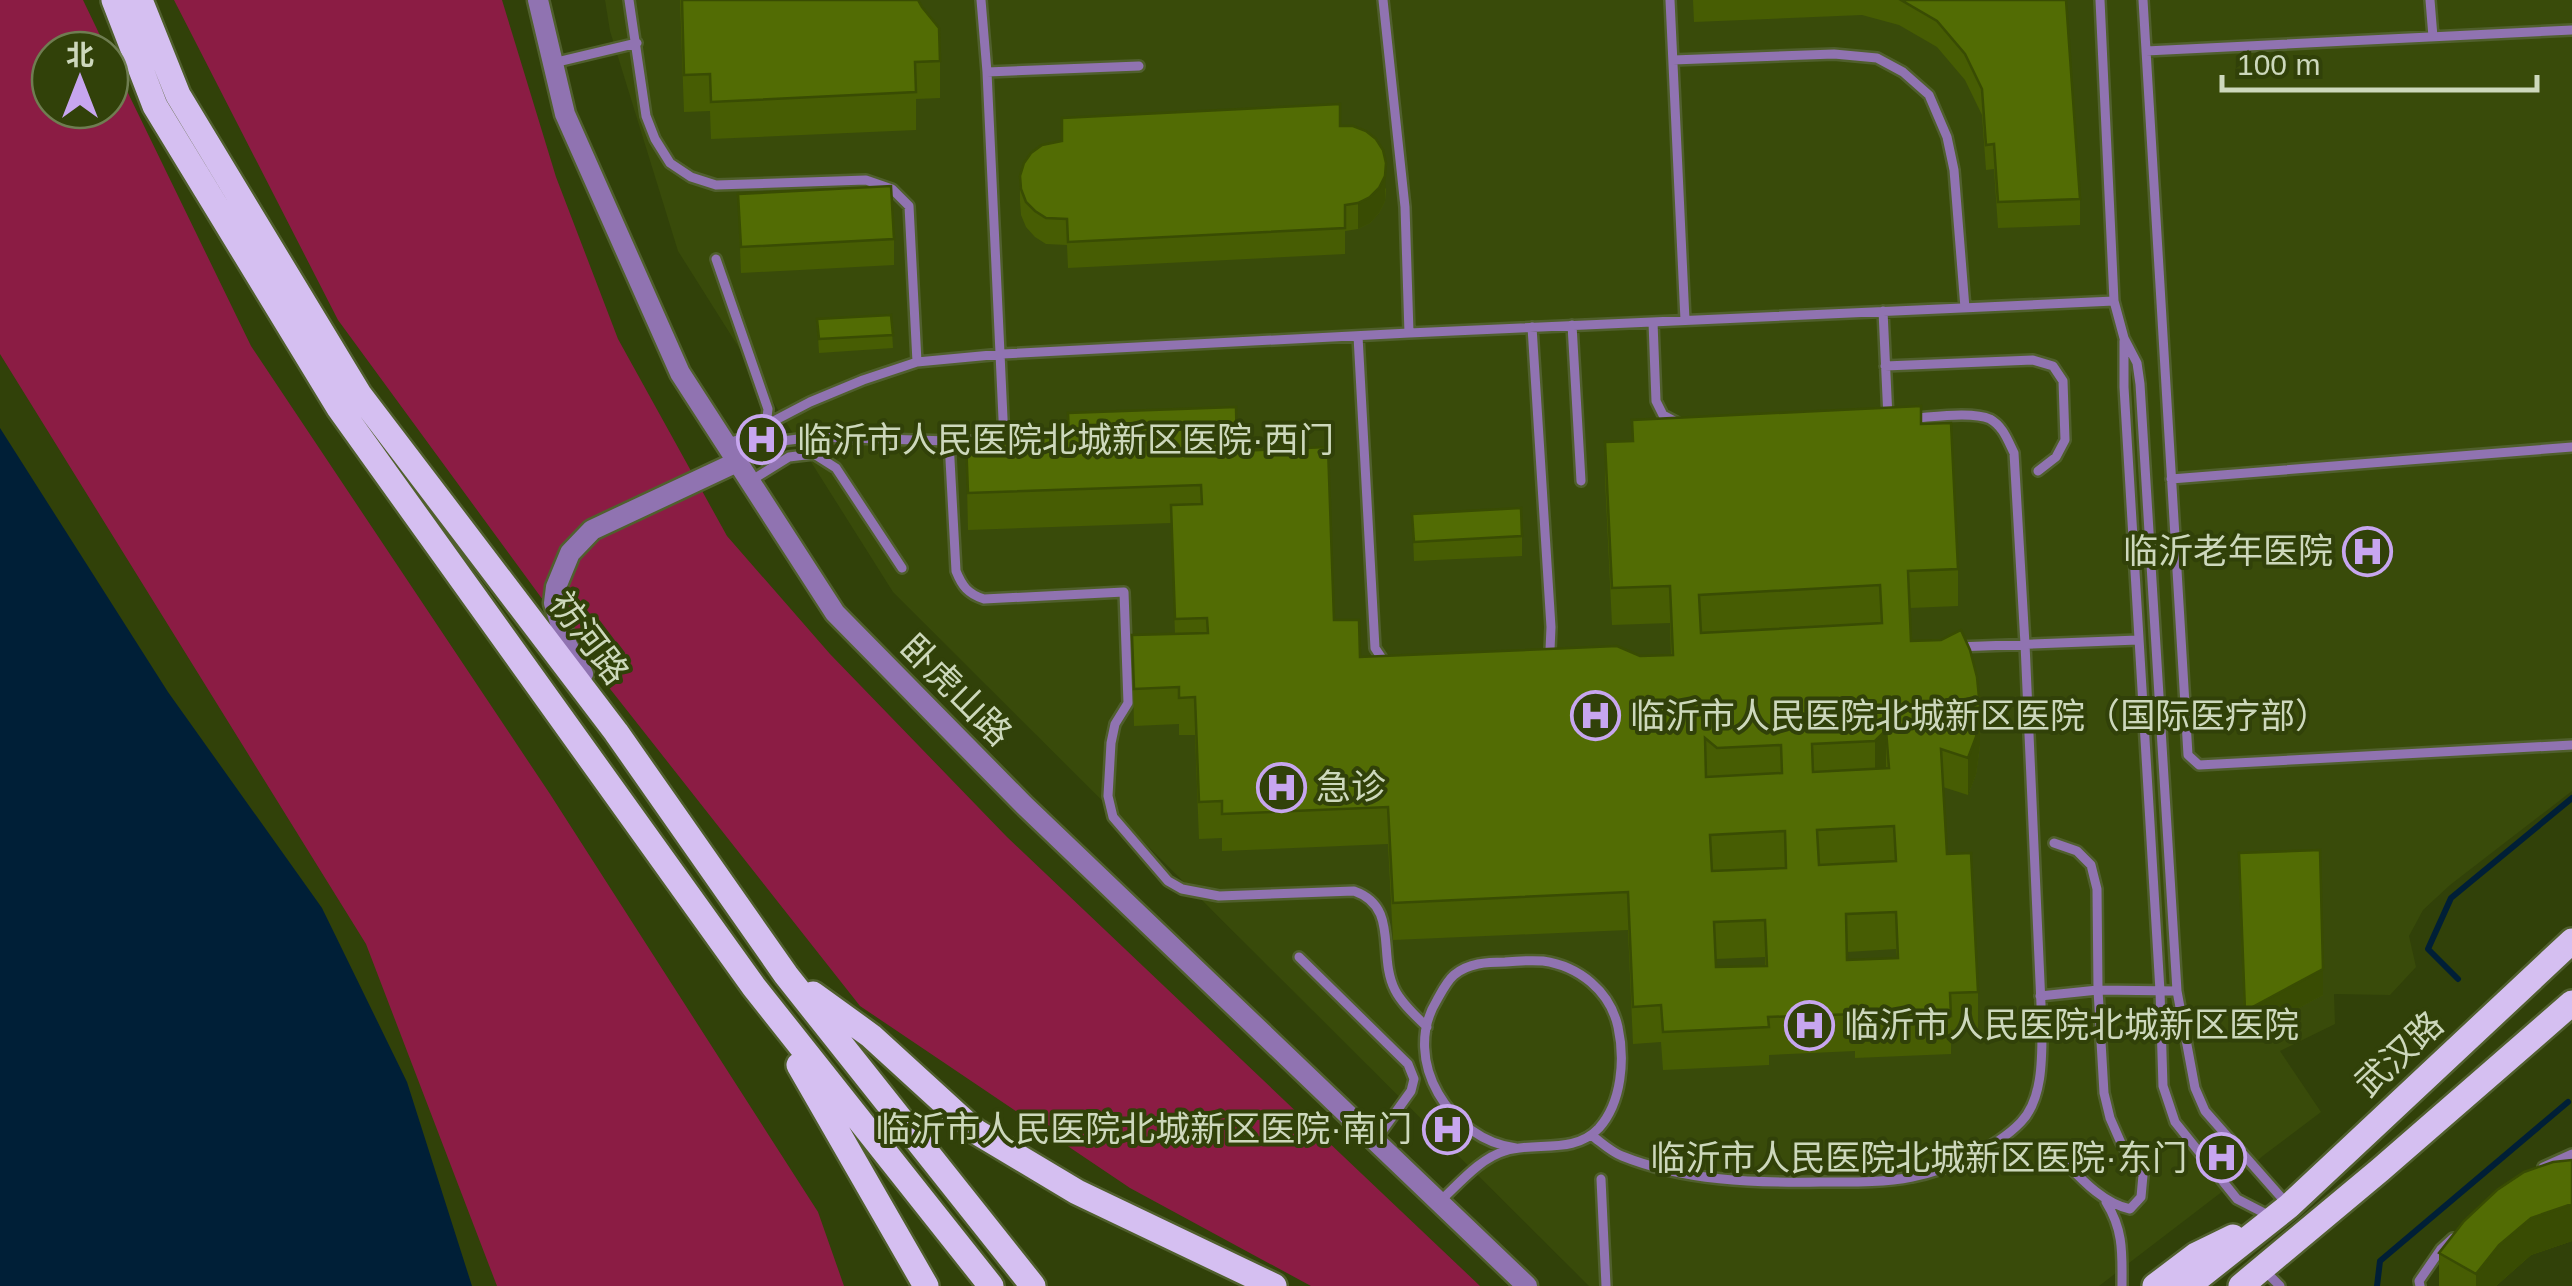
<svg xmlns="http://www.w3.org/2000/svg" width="2572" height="1286" font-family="Arial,'Noto Sans SC',sans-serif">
<rect width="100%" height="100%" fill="#314109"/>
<!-- built -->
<path fill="#394b0a" d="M605 0H2572V791L2450 885 2423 910 2409 936 2416 967 2390 995 2334 994 2335 1024 2280 1051 2321 1112 2264 1155 2223 1191 2099 1286H1589L893 592 678 251 610 31Z"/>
<!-- green -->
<path fill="#8b1c44" d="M0 0H83L107 50H50V110H110V56L251 346 550 794 818 1212 844 1286H497L366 944 0 354Z
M174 0H502L556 177 618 339 727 536 830 654 1007 837 1480 1286H1311L1130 1188 860 1006 581 652 338 320Z"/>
<!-- water -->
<path fill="#001f37" d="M0 428 168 692 322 908 407 1082 472 1286H0Z"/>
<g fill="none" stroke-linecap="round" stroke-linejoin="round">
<!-- stream -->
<path stroke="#001f37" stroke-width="6" d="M2458 979 2428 949 2451 898 2572 798
M2377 1286 2380 1261 2568 1102"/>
<defs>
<path id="service" d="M629 0 646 116 655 139 670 163 691 177 716 185 866 180 892 189 909 206 917 362
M981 0 987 72 1004 440H998
M1383 0 1405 207 1409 333
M1670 0 1685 320
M2100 0 2114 301
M2143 0 2188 755 2199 765 2572 745
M2430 0 2433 37
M2146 51 2572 30
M1673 60 1834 54 1877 58 1903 72 1929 95 1947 137 1954 170 1965 308
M553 63 637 43
M987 72 1139 66
M716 259 768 409 766 425 747 437 728 443
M1883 311 1888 418
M1653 322 1656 401 1663 415 1678 423
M1572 325 1581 481
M1532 327 1551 627 1550 650 1544 657
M1358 336 1375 648 1385 663
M2124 341V387L2160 991 2163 1086 2175 1122 2237 1199 2270 1216
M1885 366 2033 360 2053 366 2063 381 2065 440 2056 457 2038 471
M766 425 810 402 863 380 917 362 1002 354 1409 333 2114 301 2124 338 2137 363 2140 384 2177 991 2195 1088 2205 1111 2288 1205
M977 441H949L956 571C962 586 968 594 984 599L1124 592 1128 703 1115 724 1111 743 1108 796 1113 817 1168 881 1182 889 1219 896 1354 891C1400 907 1377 955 1395 990 1402 1004 1416 1016 1427 1027
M740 460 782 441 815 437 949 441
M2171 479 2572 447
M752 480 789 457 814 454 836 468 902 568
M1957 647 2138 640
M1299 957 1408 1064 1414 1079 1411 1091 1375 1141
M2040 996 2098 990 2177 991
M1591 1135C1601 1142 1611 1152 1622 1156 1684 1181 1754 1183 1820 1182 1850 1182 1882 1183 1912 1177 1946 1171 1996 1148 2021 1122 2043 1099 2042 1057 2042 1027L2025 644 2014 453C2008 441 2003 426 1990 419 1973 411 1932 417 1913 418
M2051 1148C2074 1170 2098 1202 2130 1209L2141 1197 2143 1175 2121 1143 2110 1118 2104 1093 2098 990 2097 889 2091 865 2077 851 2054 843
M2543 1167 2572 1154
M1601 1179 1606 1286
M1439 1202C1458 1185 1480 1158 1505 1151 1535 1141 1574 1155 1599 1128 1622 1102 1625 1059 1618 1027 1610 991 1579 966 1543 961 1531 960 1517 961 1505 962 1487 962 1468 963 1454 975 1447 981 1442 991 1437 1000 1400 1060 1451 1140 1516 1148
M2106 1202C2124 1231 2122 1254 2122 1286
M2270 1276 2280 1286
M2420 1286 2419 1281 2441 1249 2453 1238"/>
<path id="tertiary" d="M538 0 565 114 680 373 835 613 1024 805 1527 1286
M583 674 567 645 554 603 556 587 570 553 592 530 737 462"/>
<path id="primary" d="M114 0 155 106 339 408 754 987 991 1286
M140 0 178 95 359 394 616 732 786 975 1033 1286
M813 994 871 1036 975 1131 1077 1192 1274 1286
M799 1065 926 1286
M2155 1286 2196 1255 2233 1237
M2188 1286 2289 1206 2572 941
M2241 1286 2380 1170 2572 1003"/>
</defs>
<!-- service casing -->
<use href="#service" stroke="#505f2d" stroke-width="14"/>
<!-- tertiary casing -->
<use href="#tertiary" stroke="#505f2d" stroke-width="25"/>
<!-- primary casing -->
<use href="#primary" stroke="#505f2d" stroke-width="30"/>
<!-- service -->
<use href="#service" stroke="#9073b1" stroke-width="9"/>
<!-- tertiary -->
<use href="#tertiary" stroke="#9073b1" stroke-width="20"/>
<!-- primary -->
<use href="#primary" stroke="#d5bff1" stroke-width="25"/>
</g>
<!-- wall -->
<path fill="#475d03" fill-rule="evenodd" d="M680 0H918L940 61V98L916 99V130L711 139 710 111 684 112Z
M1693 0H2066L2080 199V225L1998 228 1994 169 1986 170 1982 115 1965 80 1937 47 1899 25 1862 15 1694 22Z
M1062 118 1340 126 1386 189 1385 201 1379 213 1370 223 1358 229 1345 231V254L1068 268 1067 245 1046 244 1035 237 1026 227 1021 215 1020 201V176L1062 141Z
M738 194 894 239V265L741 273Z
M891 315 893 348 819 353 817 319Z
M1068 413 1237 451 1334 620 1360 657 1671 655 1670 623 1612 625 1605 479V442L1632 441V420L1921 424 1958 569V606L1910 608 1911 641 1980 745 1976 774 1968 795 1943 787 1947 854 1978 992V1029L1951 1030V1054L1855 1058V1051L1769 1055V1065L1663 1070 1661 1042 1633 1044 1628 930 1393 940 1388 844 1222 851V838L1199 839 1195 735H1179V724L1134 726 1132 635 1175 634 1171 523 968 530 966 440 1068 437ZM1880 623V624L1701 632ZM1896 949 1897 958 1847 960V952ZM1765 957V966L1716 967V959Z
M1412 514 1522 536V556L1414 561Z
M2239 853 2323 995 2245 1036 2239 879Z
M2572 1160V1241L2531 1255 2496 1286H2439V1253Z"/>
<!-- shaded-wall -->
<path fill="#394c03" d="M1386 163 1385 201 1379 213 1370 223 1358 229V203Z
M1980 708V745L1976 774 1968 795V758Z
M1886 730V767L1875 778V741Z
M2323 969V995L2245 1036V1011Z
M2572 1204V1241L2531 1255 2496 1286H2476V1274L2499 1245 2531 1218Z"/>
<!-- building -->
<path fill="#526c04" stroke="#394c03" stroke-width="2.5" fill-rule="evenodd" d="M682 0H918L922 7 939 28 940 61 915 62 916 92 711 102 710 74 684 75Z
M1901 0H2066L2080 199 1998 202 1994 144 1986 145 1982 89 1965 54 1937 21Z
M1340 104V126H1353L1366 131 1376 139 1383 150 1386 163 1385 176 1379 188 1370 197 1358 203 1345 205V228L1068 242 1067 219 1046 218 1035 211 1026 202 1021 189 1020 176 1024 163 1031 153 1042 145 1062 141V118Z
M891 186 894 239 741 247 738 194Z
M891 315 893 335 819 339 817 319Z
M1921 406V424L1951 423 1958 569 1908 571 1911 641 1941 640 1961 630 1970 650 1977 677 1980 708 1976 737 1968 758 1941 749 1947 854 1971 853 1978 992 1950 993 1951 1016 1855 1021V1014L1768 1017 1769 1027 1663 1032 1661 1005 1633 1007 1628 892 1393 903 1388 807 1222 814V801L1199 802 1195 697 1179 698V687L1134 689 1132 635 1208 633 1207 618 1175 619 1171 505 1202 504 1201 485 968 493 966 440 1069 437 1068 413 1236 407 1237 451 1328 447 1334 620H1359L1360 657 1617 646 1640 656 1673 655 1670 586 1612 588 1605 442 1633 441 1632 420ZM1880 585 1882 623 1701 633 1699 595ZM1886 730 1889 768 1813 772 1812 744 1875 741ZM1705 738 1717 748 1781 745 1782 773 1706 777ZM1894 826 1896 861 1819 865 1817 830ZM1785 831 1786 868 1712 871 1710 835ZM1896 912 1898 958 1847 960 1846 914ZM1765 920 1767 966 1716 967 1714 922Z
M1521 508 1522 536 1414 542 1412 514Z
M2320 850 2323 969 2245 1011 2239 853Z
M2572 1160V1204L2531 1218 2499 1245 2476 1274 2439 1253 2464 1221 2497 1190 2524 1172 2553 1162Z"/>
<!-- icons -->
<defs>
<symbol id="hospital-ring" viewBox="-11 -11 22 22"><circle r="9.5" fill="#314109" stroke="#c7a6ef" stroke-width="1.5"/><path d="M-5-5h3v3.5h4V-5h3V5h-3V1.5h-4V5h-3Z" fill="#c7a6ef"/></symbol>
</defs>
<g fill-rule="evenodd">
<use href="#hospital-ring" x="734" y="412" width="55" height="55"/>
<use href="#hospital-ring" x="2340" y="524" width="55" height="55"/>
<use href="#hospital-ring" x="1568" y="688" width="55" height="55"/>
<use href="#hospital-ring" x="1254" y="760" width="55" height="55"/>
<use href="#hospital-ring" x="1782" y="998" width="55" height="55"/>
<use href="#hospital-ring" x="1420" y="1102" width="55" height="55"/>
<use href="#hospital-ring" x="2194" y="1130" width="55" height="55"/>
</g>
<g text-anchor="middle" stroke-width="8" stroke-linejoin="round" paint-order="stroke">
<!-- poi labels -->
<g font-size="35" fill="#cdd8bc" stroke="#314109" text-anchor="start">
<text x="797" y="452">临沂市人民医院北城新区医院·西门</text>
<text x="2333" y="563" text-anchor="end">临沂老年医院</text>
<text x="1630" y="728">临沂市人民医院北城新区医院（国际医疗部）</text>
<text x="1316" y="799">急诊</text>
<text x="1844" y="1037">临沂市人民医院北城新区医院</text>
<text x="1412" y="1141" text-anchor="end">临沂市人民医院北城新区医院·南门</text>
<text x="2187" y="1170" text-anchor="end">临沂市人民医院北城新区医院·东门</text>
</g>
<!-- street labels -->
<g font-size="35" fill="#cdd8bc" stroke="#314109">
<text transform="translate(589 638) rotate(53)" y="12">祊河路</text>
<text transform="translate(956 690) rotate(45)" y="12">卧虎山路</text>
<text transform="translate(2399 1054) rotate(-43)" y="12">武汉路</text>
</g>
</g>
<!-- north arrow -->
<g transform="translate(80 80)"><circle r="48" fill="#314109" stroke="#6f7d51" stroke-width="2.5"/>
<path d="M0-8L18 38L0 25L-18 38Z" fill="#c7a6ef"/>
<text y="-15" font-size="28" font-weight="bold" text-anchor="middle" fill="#cdd8bc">北</text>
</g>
<!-- scale -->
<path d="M2222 75v15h315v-15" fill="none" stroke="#cdd8bc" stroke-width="5"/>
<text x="2237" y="75" font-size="30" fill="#cdd8bc" stroke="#314109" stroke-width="8" paint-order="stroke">100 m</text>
</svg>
